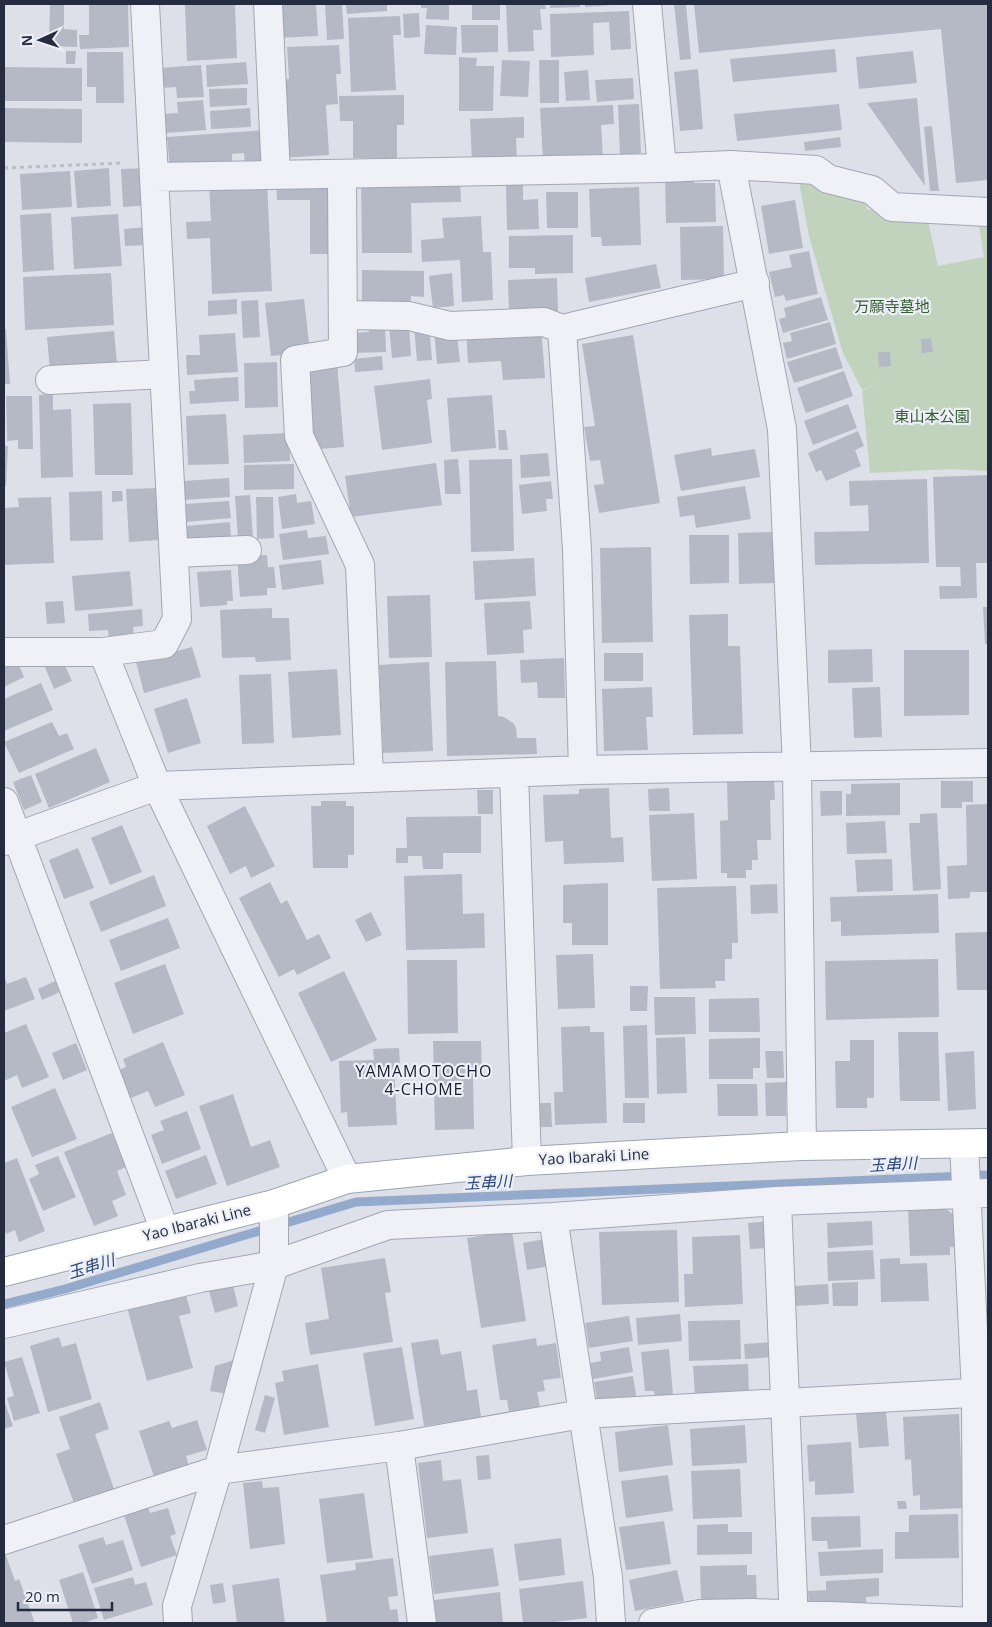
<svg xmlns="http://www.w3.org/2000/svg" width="992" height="1627" font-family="'Open Sans','Noto Sans JP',sans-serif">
<rect width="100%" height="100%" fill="#dde0e8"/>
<!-- green -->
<path fill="#c1d3bd" d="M798 176 863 193 867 209 927 216 938 266 984 257 978 219H988V471L952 469 870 473 862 391 882 381 862 390 843 353 809 236Z"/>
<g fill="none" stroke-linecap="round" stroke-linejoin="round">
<!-- stream -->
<path stroke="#94aacc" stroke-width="9" d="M4 1304 65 1289 356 1202 988 1175"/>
</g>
<!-- building -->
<path fill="#b4b9c5" d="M50 4H64V29L77 30V47L49 46Z
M89 4H128L129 47 80 49 79 35H89Z
M185 4H235L237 58 187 61Z
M276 4H316L318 36 277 38Z
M325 4H342L344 39 327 40Z
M346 4H387V11L347 14Z
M421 4H449V20L426 19 427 8H421Z
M472 4H500V20H472Z
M506 4H545L546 9H540L542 30H533L534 51 508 52Z
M550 4H580V7L550 8Z
M585 4H612V5L585 7Z
M674 4H686L691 59 680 60Z
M694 4H988V180L956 183 941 29 699 53Z
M629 11 631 49 611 50 609 22 593 23 594 55 551 57 550 14Z
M419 13 420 37 404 38 403 14Z
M400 16 401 35H393L396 90 351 92 348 18Z
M426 25 457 27 456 55 424 54Z
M461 25H498V52L462 53Z
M339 45 341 74H336L338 104 326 105 329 155 279 158 275 80 289 79 287 47Z
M835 49 837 72 733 82 730 59Z
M66 51H76L75 64H66Z
M913 51 917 83 859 89 856 57Z
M87 52H123L124 103H96V87H87Z
M459 57 477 58 476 66H494L493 111H459Z
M502 60 530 61 528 97 500 96Z
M539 60H559V103H540Z
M246 62 248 84 207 87 206 65Z
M201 65 204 97 177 98 176 87 161 88 159 68Z
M4 67 82 68V101H4Z
M698 69 703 129 680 131 674 72Z
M588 70 590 100 566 101 564 72Z
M633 78 634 99 597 102 595 80Z
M247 88V105L210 107 209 89Z
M404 95V125H397V158H353V121H340L339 96Z
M917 98 925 186 867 103Z
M203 100 206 130 165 133 164 114 178 113 177 102Z
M639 104 641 153 620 155 618 105Z
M839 104 842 130 737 141 734 114Z
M613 105 614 124 601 125 603 158 543 160 540 108Z
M4 108 82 109V143L4 142Z
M250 108 251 127 211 129 210 111Z
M524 117V138H516L517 160 472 161 470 119Z
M932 126 939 191H930L924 127Z
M266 130 268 161 245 163 244 153 232 154V165L170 169 167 137Z
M840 137 841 147 805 151 804 142Z
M109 168 111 206 77 208 74 171Z
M147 168 149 205 123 207 121 169Z
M70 171 72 207 22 210 20 174Z
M460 175 461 202 411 203 412 253H362L361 177Z
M665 177H695L694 183H715L716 222 666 223Z
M276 180H336L335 254H310V200H277Z
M267 181 272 291 212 294 210 238 187 239 186 222 211 221 209 184Z
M523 184V200L538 199 539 229 507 230 506 185Z
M639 187 641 245 602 246 601 237H591L589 189Z
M546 192H578V228H547Z
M795 200 803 248 769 254 761 206Z
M51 213 54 270 23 272 20 215Z
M118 214 122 266 74 269 71 217Z
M481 216 483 252H491L493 300 462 302 460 260 422 262 421 240 444 238 442 218Z
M723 226 724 279 681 280 680 227Z
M147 227 149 245 125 246 124 229Z
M573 235V273L535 274V268H509V236Z
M809 251 818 294 786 301 784 295 775 297 769 272 792 267 789 255Z
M656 264 661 288 589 302 585 278Z
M362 270 424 271V297L411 296 410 308 362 307Z
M111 273 114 325 25 330 23 277Z
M452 273 454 306 433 308 429 276Z
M557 278 558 311 509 313 508 280Z
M821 297 828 320 783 333 779 319 786 317 784 308Z
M237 299V314L208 316V301Z
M304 299 310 352 271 356 265 303Z
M258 300 260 337 243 338 241 301Z
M385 322 386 352 353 353 352 333 369 332 368 323Z
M830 322 836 344 787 359 783 343 792 341 790 333Z
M409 325 411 356 392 358 389 326Z
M429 326 432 360 417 361 414 327Z
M541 326 545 378 503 380 501 361 468 363 466 331Z
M4 329H6L10 384H4Z
M434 330 457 334 460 362 437 364Z
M114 331 117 364 50 370 47 337Z
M235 333 238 372 187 375 186 355H200L199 335Z
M633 335 660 503 599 513 594 485 604 484 600 460 590 461 584 427 595 426 582 344Z
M931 338 933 352 922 353 921 339Z
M836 347 843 368 794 383 787 362Z
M878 352H890L891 366 879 367Z
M382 356 383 370 355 372 354 359Z
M277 362 278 407 245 408 244 363Z
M337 362 344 447 309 450 302 365Z
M844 371 853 396 806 413 797 388Z
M238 377 239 401 190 404 189 391H195L194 380Z
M430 379 432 399 427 400 432 443 382 450 374 386Z
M53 394V410L71 409 73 477 41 478 39 395Z
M492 395 496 448 451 452 447 398Z
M6 396H32L33 449H18V440L7 441Z
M131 403 133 475H95L93 404Z
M848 404 857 428 813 445 804 421Z
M226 414 229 464 188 465 186 416Z
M498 430H506L508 450H499Z
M858 431 864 446 855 450 861 466 826 481 821 470 816 472 808 453Z
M289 433 290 461 244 463 243 435Z
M4 446H8L6 486H4Z
M711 448 712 456 755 449 760 477 681 491 674 455Z
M548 453 550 476 521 478 520 455Z
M458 459 461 494H445L444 460Z
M512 459 514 551 471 552 469 460Z
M436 463 442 505 351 517 345 476Z
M294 464V489L244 490V465Z
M988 475V563H976L977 598 940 599 939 586H961L960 567H936L933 477Z
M229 478 230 497 184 500 183 481Z
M927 479 929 563 815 565 814 532 869 531 868 505 850 506 849 481Z
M551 481 553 499H546L547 511 522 514 519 485Z
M745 486 751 519 696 528 694 515 680 517 677 497Z
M158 488 160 540 129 542 126 489Z
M102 491 103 540 70 541 69 492Z
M112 491H122L123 501 112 502Z
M296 494 297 503 311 501 315 524 282 529 278 497Z
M250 495 253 538 238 539 235 496Z
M51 497 54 563 4 565V508L19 507 18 498Z
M256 497H273L274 538 257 539Z
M229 501 231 518 186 522 185 504Z
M230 522 231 539 188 543 186 526Z
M307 530 308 538 326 536 329 554 283 560 279 534Z
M774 532 776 583 739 584 738 533Z
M689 535H729V583L690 584Z
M651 547 653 642 602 643 600 548Z
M267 555 268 567H274L276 588H267V595L240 597 237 557Z
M534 558 536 596 475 600 473 561Z
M321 560 324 584 282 590 279 565Z
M231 570 233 601H227V605L200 607 197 572Z
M130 571 133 606 75 611 72 576Z
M430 595 432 657 389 658 387 596Z
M63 601 65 623 47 624 45 602Z
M530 601 532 629 523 630 524 653 487 655 484 603Z
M983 607H988V644H985Z
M272 608V618H289L291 660 256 662 255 657 222 658 220 610Z
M142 609 143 626 133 627 134 636 109 639 108 630 89 631 88 614Z
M728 614V646H740L743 734 693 735 689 615Z
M192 647 201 677 144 693 136 662Z
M872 649 873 682 828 683V650Z
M904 650H969V715L904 716Z
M604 653H643V681H604Z
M16 658 24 677 4 687V663Z
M564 658 565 698H538L537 682 521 683 520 660Z
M62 659 72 681 54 689 45 667Z
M496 661 498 716 504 717 513 723 516 728 517 738H536L537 754 447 756 445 662Z
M429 662 433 751 383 753 379 665Z
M337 669 341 735 292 738 288 672Z
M271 674 274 743 242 744 239 675Z
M41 683 53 710 4 731V699Z
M652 687 653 717H646L648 750 604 751 602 689Z
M880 687 882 737 854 738 852 688Z
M187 698 201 743 168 753 154 709Z
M52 722 59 736 67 733 74 749 19 773 4 742Z
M96 748 110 782 49 808 35 774Z
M31 775 42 802 24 810 13 782Z
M774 780 775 800H770L771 840H757L758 860H752V870H746V878H727V873H721L720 821 728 820 727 781Z
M941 781H973V802H962V808H941Z
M900 783V815L846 816V794H851V784Z
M609 788 611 838 623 837 624 862 564 864 563 841 545 842 543 795 579 794V789Z
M669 788 670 811H649L648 789Z
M477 790H493V814H478Z
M820 791H842V815L821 816Z
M321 801H346V806H354V855H348V868H313L311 806H321Z
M988 804V892H970V898L948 899 947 866 967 865 966 805Z
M245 806 275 866 251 878 246 866 230 874 207 826Z
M694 813 697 879 652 881 649 815Z
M937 813 941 889 913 891 909 823H920V814Z
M481 816V853H443V869H423L422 856H408V863H396V848H407L406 817Z
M885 821 887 853 847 854 846 823Z
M122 825 142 872 110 885 91 838Z
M78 848 94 888 64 899 49 860Z
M892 859 893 891 857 892 855 860Z
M462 874 463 914 484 913 485 948 406 950 404 876Z
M154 875 166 906 101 932 89 902Z
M270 882 281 904 287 900 307 940 319 934 331 958 297 975 294 969 279 977 239 898Z
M608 883V945H572V923H563V885Z
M777 884 778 913 751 914 750 885Z
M736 886 738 943H732V959H725V981H715L716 988 660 989 657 888Z
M938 894 939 933 841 936V921L831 922 830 897Z
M371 912 382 935 366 942 355 920Z
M168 918 180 948 121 971 109 940Z
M988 932V990H957L955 933Z
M593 954 595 1008 558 1009 556 955Z
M938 959 939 1017 826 1020 825 961Z
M407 960H457L458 1033 408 1034Z
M165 964 184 1014 133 1034 114 983Z
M344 971 377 1040 331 1062 298 993Z
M4 975 7 984 26 977 35 999 4 1011Z
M55 981 60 992 42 1000 38 989Z
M630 986H648L647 1011H630Z
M654 997H695L696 1034 655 1035Z
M759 998 760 1032H709V999Z
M26 1024 49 1077 22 1088 17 1075 4 1081V1033Z
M647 1025 649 1098H625L623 1026Z
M590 1026V1032H604L607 1123 555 1125 554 1092H563L561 1027Z
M898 1032H938L940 1101H900Z
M685 1037 687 1093 657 1094 656 1038Z
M760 1038V1068H753V1079H709V1039Z
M850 1040H874V1098H867V1108H836L835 1061H850Z
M433 1041H481L482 1075H473L474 1129 435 1130Z
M163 1042 185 1095 155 1107 148 1091 131 1098 119 1070 126 1067 123 1059Z
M76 1043 87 1070 63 1080 52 1053Z
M399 1048 400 1063H394L397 1125 348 1127 347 1112 341 1113 339 1061 374 1060 373 1049Z
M765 1051H783L784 1078H767Z
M974 1051 976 1109 948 1111 945 1053Z
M786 1082V1116H766L765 1083Z
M717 1084H757L758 1116H718Z
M55 1088 77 1139 32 1157 11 1107Z
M233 1094 251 1147 270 1140 280 1167 227 1186 199 1106Z
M536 1103H551L552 1127H536Z
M623 1103H645V1123H623Z
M187 1111 201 1149 162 1164 151 1135 164 1130 160 1121Z
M112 1133 126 1167 117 1171 126 1195 112 1201 118 1216 94 1226 64 1152Z
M206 1155 217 1184 176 1199 165 1171Z
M58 1156 76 1197 43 1211 29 1179 39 1174 35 1165Z
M17 1158 45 1231 19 1242 15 1230 6 1234 4 1228V1163Z
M943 1207 957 1217 958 1247H950V1255L910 1256 908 1208Z
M771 1221 772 1248 750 1249 748 1223Z
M872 1221 873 1245 828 1248 827 1223Z
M677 1230 679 1302 602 1305 599 1232Z
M512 1231 526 1321 481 1328 467 1238Z
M740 1235 743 1304 685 1307 684 1274H693L692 1237Z
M545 1239 550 1266 527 1270 523 1243Z
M873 1250 875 1279 828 1281 827 1252Z
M385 1258 391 1292 385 1293 393 1342 310 1355 305 1323 329 1319 321 1268Z
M900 1258V1264L927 1263 929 1301 881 1302 880 1259Z
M858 1282V1306H833L832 1283Z
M828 1284 829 1304 795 1306 794 1286Z
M233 1285 238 1306 215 1313 209 1291Z
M185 1292 191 1313 179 1316 193 1368 147 1381 127 1307Z
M680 1314 682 1341 638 1345 636 1318Z
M629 1316 633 1341 589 1348 585 1323Z
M740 1320 741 1359 689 1361 688 1321Z
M59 1337 62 1347 76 1343 92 1399 48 1412 30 1346Z
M536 1338 537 1346 556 1343 561 1378 543 1380 545 1391 537 1392 540 1407 509 1412 507 1400H500L492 1345Z
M438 1339 441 1355 461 1351 467 1391 477 1389 481 1417 424 1426 411 1343Z
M774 1342 775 1357 745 1359 744 1344Z
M402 1347 414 1419 375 1426 363 1353Z
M629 1347 633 1372 593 1379 590 1363 601 1361 600 1352Z
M669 1349 673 1395 655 1397 654 1391H645L641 1352Z
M22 1357 40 1413 14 1421 7 1398 14 1396 4 1362Z
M234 1360 228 1394 210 1391 215 1366Z
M318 1364 329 1427 284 1435 275 1383 284 1381 282 1371Z
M748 1364 749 1393 695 1395 693 1366Z
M633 1376 637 1401H597L594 1382Z
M265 1395 275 1398 265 1433 255 1430Z
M4 1400 13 1426 4 1429Z
M100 1402 109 1429 95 1434 114 1489 74 1503 56 1454 70 1449 59 1417Z
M886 1411 889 1446 859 1448 856 1413Z
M959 1414 963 1508 920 1510V1495L913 1496 911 1459 905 1460 903 1417Z
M197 1420 207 1450 186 1456 189 1466 154 1477 139 1431 169 1421 172 1428Z
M668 1425 673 1465 619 1472 615 1432Z
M745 1425 747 1463 692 1466 690 1429Z
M851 1442 854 1493 815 1495V1481L809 1482 807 1445Z
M489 1455 491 1479 478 1480 476 1456Z
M441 1460 443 1481 461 1479 468 1533 427 1538 418 1463Z
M740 1469 742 1517 693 1519 691 1471Z
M668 1475 673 1511 626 1518 621 1481Z
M262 1481 263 1488 279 1487 285 1544 250 1549 243 1483Z
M364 1493 373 1558 327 1563 319 1499Z
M897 1501H906L907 1509H898Z
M148 1507 150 1513 168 1508 176 1534 170 1536 177 1555 141 1567 124 1515Z
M958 1514 959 1558 895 1559V1532H909V1515Z
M860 1516 861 1547 828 1549 827 1541H812L811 1517Z
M664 1521 671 1564 626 1570 619 1527Z
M728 1524V1532H752V1554L697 1555V1525Z
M103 1537 106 1545 123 1540 133 1570 92 1584 78 1545Z
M561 1538 565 1575 519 1581 514 1544Z
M493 1548 499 1586 434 1594 429 1556Z
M883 1549V1573L820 1576 818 1552Z
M4 1550 15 1581 19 1579 35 1623H4Z
M393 1558 398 1596 388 1597 390 1610 397 1609 399 1623H327L320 1575 356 1570 355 1563Z
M747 1565V1575H756L757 1602 701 1603 700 1566Z
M677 1570 684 1601 635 1611 629 1580Z
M83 1572 98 1618 83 1623H73L59 1580Z
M133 1577 135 1585 146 1582 153 1605 104 1620 94 1588Z
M279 1578 285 1623H237L232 1585Z
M879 1578V1596L866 1597 867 1609 809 1612 808 1591 826 1590V1581Z
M583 1581 587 1618 546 1623H523L519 1589Z
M223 1583 226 1602 213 1604 210 1585Z
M500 1592 503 1623H437L434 1600Z"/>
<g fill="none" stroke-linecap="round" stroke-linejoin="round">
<defs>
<path id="minor" d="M268 4 276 175
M731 165 816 170 828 179 872 190 892 207 988 212
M662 168 731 165 782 429 797 768 802 1146
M342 174 343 352 295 360 299 436 360 565 369 778
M154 177 662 168 647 4
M343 315 409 316 450 326 544 322 562 329
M50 380 164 374
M174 553 247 550
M4 652H103L164 644 177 619 145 4
M103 652 157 786 347 1179
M583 770 577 549 562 329 755 283
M514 773 527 1161
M4 802 165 1231
M4 841 157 786 583 770 988 763
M964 1144 976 1393 977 1623
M777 1201 794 1623
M553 1217 608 1577 611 1623
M4 1324 200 1278 274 1265 388 1225 553 1217 777 1201 988 1193
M399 1446 422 1623
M4 1540 218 1470 399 1446 582 1414 988 1392
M178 1623 177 1606 218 1470 274 1265V1204
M653 1623 700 1614 753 1613 977 1622"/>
<path id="major" d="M4 1272 274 1204 347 1179 527 1161 687 1152 802 1146 988 1143"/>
</defs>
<!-- minor casing -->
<use href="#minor" stroke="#a2a6b2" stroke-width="30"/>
<!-- major casing -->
<use href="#major" stroke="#9ba3b5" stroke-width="30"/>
<!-- path -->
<path stroke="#bbbec7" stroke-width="3" stroke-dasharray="4 4" stroke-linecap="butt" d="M4 168 123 163"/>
<!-- minor -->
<use href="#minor" stroke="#f0f1f6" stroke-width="28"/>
<!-- major -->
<use href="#major" stroke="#fff" stroke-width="28"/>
</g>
<g text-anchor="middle" stroke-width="4.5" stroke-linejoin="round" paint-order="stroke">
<!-- park labels -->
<g font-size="15" fill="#355d31" stroke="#eceff6">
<text x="892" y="312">万願寺墓地</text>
<text x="932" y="422">東山本公園</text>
</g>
<!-- street labels -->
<g font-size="15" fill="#252c40" stroke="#eceff6">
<text transform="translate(594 1157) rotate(-3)" y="5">Yao Ibaraki Line</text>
<text transform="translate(197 1223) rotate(-14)" y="5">Yao Ibaraki Line</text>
</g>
<!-- neighbourhood labels -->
<g font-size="16" letter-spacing="1" fill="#181e31" stroke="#eceff6">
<text x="424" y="1077">YAMAMOTOCHO<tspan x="424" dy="18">4-CHOME</tspan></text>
</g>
<!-- water labels -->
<g font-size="16" font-style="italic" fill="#2c4677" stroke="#eceff6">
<text transform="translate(893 1164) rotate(-3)" y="6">玉串川</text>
<text transform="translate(488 1182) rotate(-3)" y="6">玉串川</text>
<text transform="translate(91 1266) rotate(-17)" y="6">玉串川</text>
</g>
</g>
<!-- border -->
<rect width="992" height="1627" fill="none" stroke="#252c40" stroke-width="10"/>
<!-- north arrow -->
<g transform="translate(40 40) rotate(267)" stroke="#eceff6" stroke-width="4" paint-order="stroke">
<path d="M0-4L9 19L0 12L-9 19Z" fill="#252c40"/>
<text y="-8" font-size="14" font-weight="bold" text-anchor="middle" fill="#252c40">N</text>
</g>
<!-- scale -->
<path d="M18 1602v8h94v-8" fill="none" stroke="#252c40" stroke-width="2.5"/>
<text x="25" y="1602" font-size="15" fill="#252c40" stroke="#eceff6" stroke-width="4" paint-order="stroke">20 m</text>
</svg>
